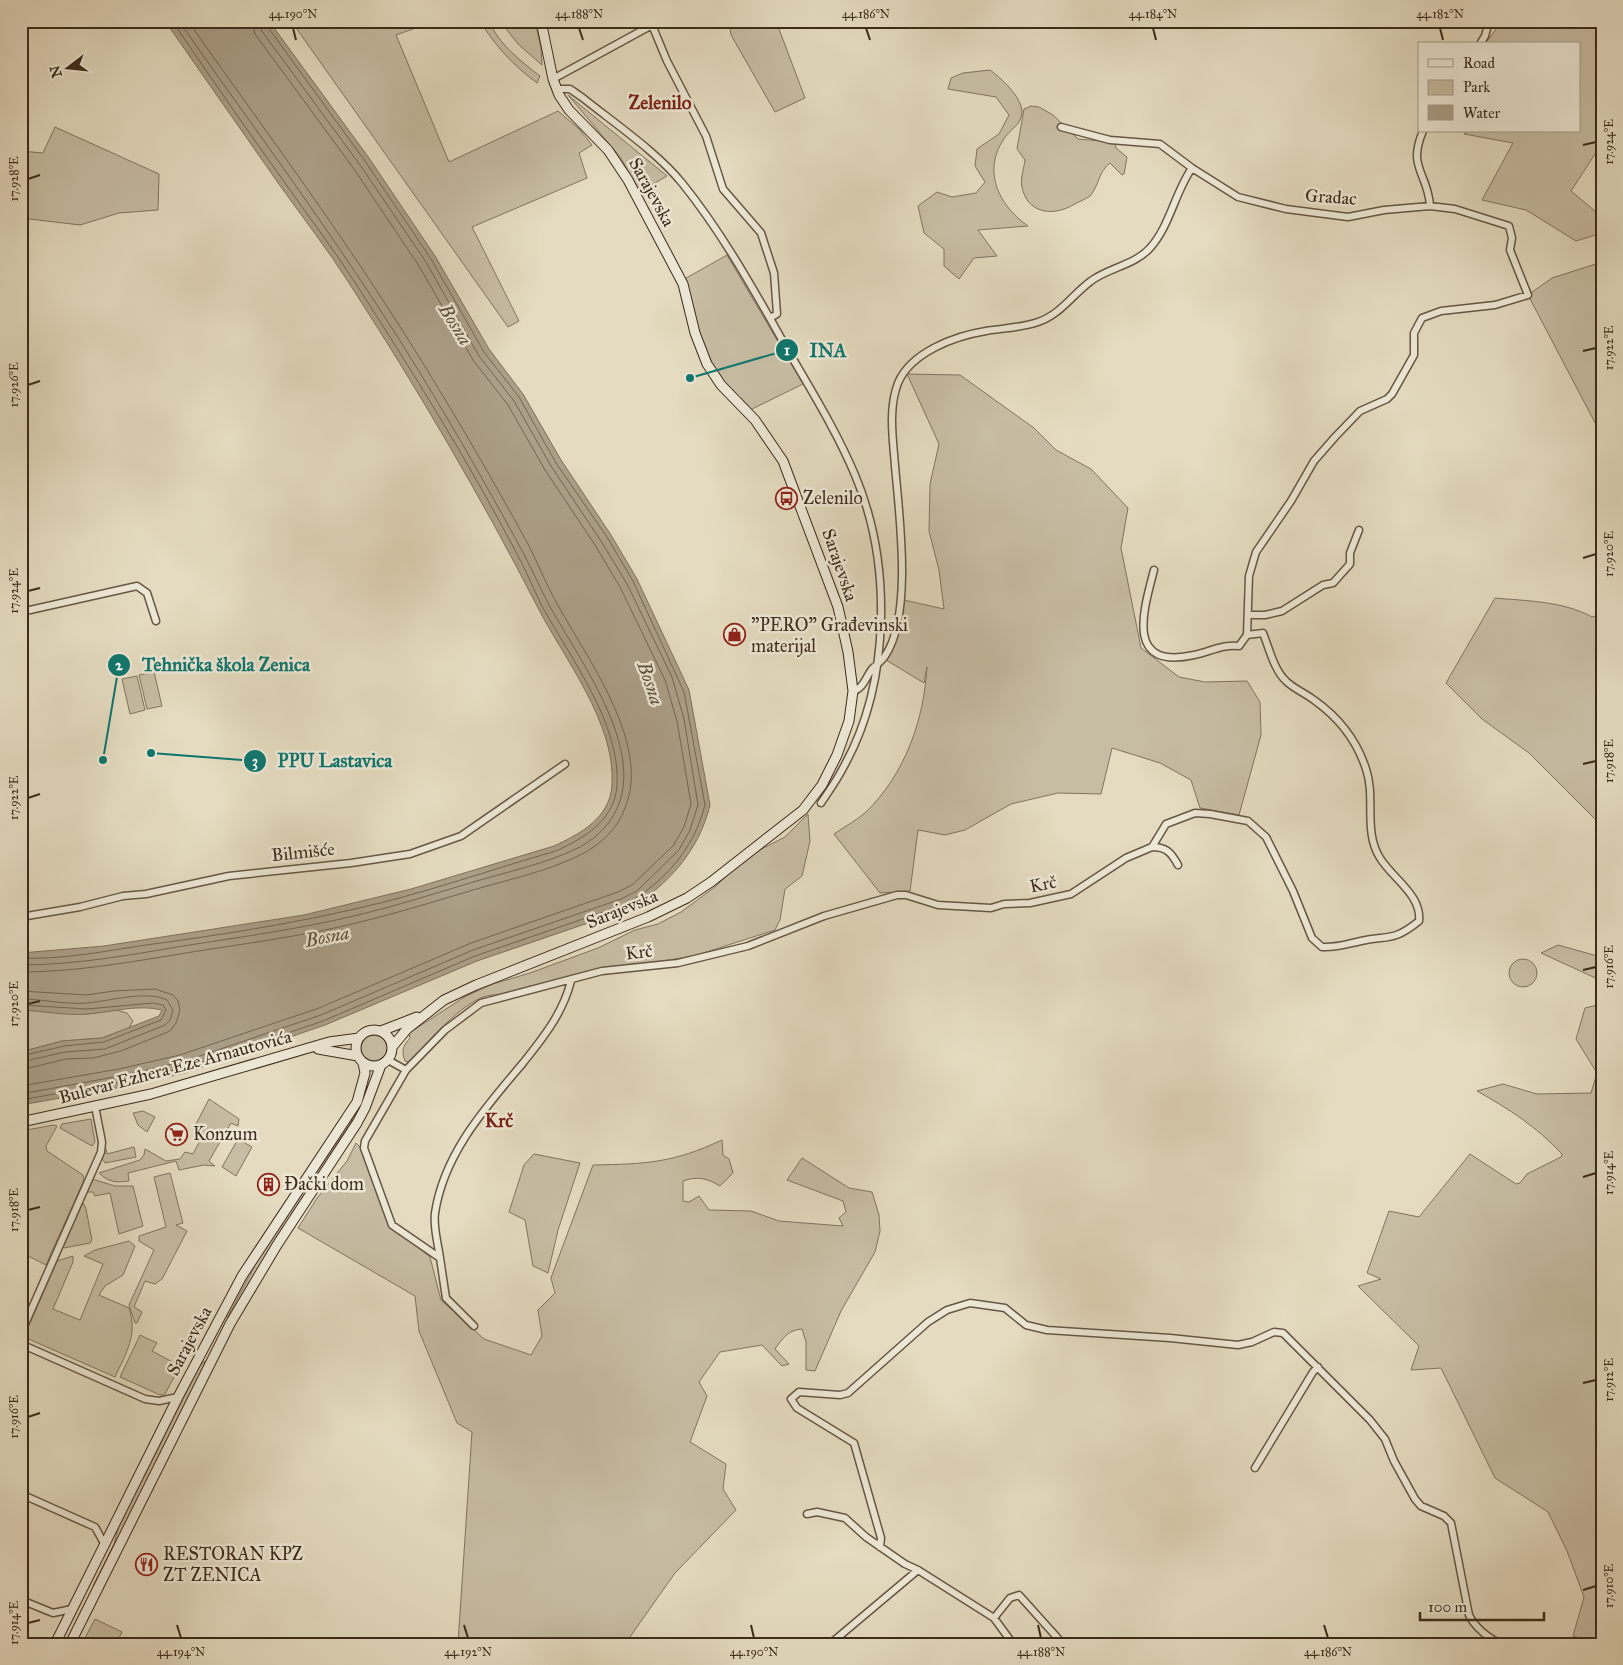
<svg xmlns="http://www.w3.org/2000/svg" width="1623" height="1665" font-family="'IM FELL Great Primer',serif">
<rect width="100%" height="100%" fill="#e4dbc0"/>
<filter id="stains"><feTurbulence type="fractalNoise" baseFrequency=".004" numOctaves="4"/><feColorMatrix values="0 0 0 0 .2 0 0 0 0 .09 0 0 0 0 .02 0 0 0 .5 -.17"/></filter>
<radialGradient id="worn" r=".72"><stop offset=".6" stop-color="#630" stop-opacity="0"/><stop offset="1" stop-color="#630" stop-opacity=".3"/></radialGradient>
<!-- green -->
<path fill="#c7bda4" stroke="#827460" d="M299 21H419L421 26 396 35 449 162 558 111 579 129 592 145 579 153 587 178 472 227 519 321 508 327 294 25Z
M480 21H489C499 45 521 61 540 76L537 83C514 66 495 46 480 21Z
M500 21H535L541 48 542 65 518 44Z
M729 21H776L805 98 775 112 731 35Z
M1502 21H1602V107L1597 151 1571 191 1602 217V233L1576 241 1526 210 1482 200 1513 143 1464 134 1469 131H1579V44H1485Z
M990 70C1001 78 1022 97 1022 112 1021 125 1013 127 1006 136 981 169 998 205 1028 226L978 230 997 256 974 258 959 279 944 266V249L924 233 918 206 937 192 952 197 976 193 985 182 975 166 977 149 999 134 1009 115 996 97 948 89 951 78 963 73Z
M568 95 667 176 639 192 621 158Z
M1031 106 1039 107 1053 115 1078 139 1114 142 1116 148 1127 157 1124 174 1122 175 1110 163C1098 172 1099 186 1090 196 1086 199 1078 202 1073 205 1052 217 1027 213 1022 187 1020 179 1024 168 1025 160L1017 149 1024 109Z
M55 127 159 174 158 210 119 213 80 225 21 218V151L43 153Z
M727 255 803 384 748 411 713 367 701 340 681 281Z
M1602 262V436L1528 295 1552 278Z
M907 374 960 375 1034 428 1056 450 1091 469 1128 508 1121 548 1141 648 1179 677 1205 682 1247 681 1260 702 1261 735 1239 815 1200 808 1191 780 1160 763 1112 748 1101 794 1058 793 1011 804 965 830 945 835 918 830 910 891 880 893 834 834C844 827 857 820 866 812 905 774 924 720 927 667L924 683 886 660 904 600 944 609 939 570 929 531 930 484 939 444Z
M1495 598C1527 601 1563 601 1592 617L1602 614V826L1529 753 1482 719 1446 683Z
M154 672 162 706 147 709 139 675Z
M137 676 145 710 130 714 122 679Z
M808 814 810 841 802 876 785 889 780 920 775 930 697 955 670 960 602 968 498 995C470 991 428 1042 410 1062L405 1061C401 1051 403 1046 410 1038L409 1033 466 996 493 984 530 973 598 948 635 930 658 924 681 912 715 887 746 857 785 837Z
M1558 945 1601 957 1602 945V981L1541 953Z
M1509 973a14 14 0 1 1 28 0a14 14 0 1 1-28 0Z
M1602 1004V1644L1573 1636 1584 1597 1567 1551 1548 1512 1495 1478 1441 1368 1411 1370 1419 1346 1358 1286 1381 1279 1367 1273 1389 1211 1419 1217 1470 1154 1516 1184 1520 1183 1527 1174 1561 1157 1562 1154C1537 1127 1509 1109 1477 1091L1503 1084 1537 1094 1591 1093 1597 1073 1576 1039 1585 1008Z
M21 1010 87 1014 116 1010 127 1013 133 1021 129 1028 102 1038 62 1041 21 1052Z
M361 1048a13 13 0 1 1 26 0a13 13 0 1 1-26 0Z
M364 1092 367 1093 359 1113 272 1245 229 1319 227 1318 266 1245 350 1124Z
M209 1099 239 1119 238 1126 231 1123 209 1161 215 1166 204 1165 179 1170 176 1161 128 1173 129 1181C116 1183 108 1182 99 1173L140 1160 144 1155 145 1149 166 1161 180 1159 185 1152 193 1154 203 1135 193 1130Z
M143 1111 155 1117 147 1132 138 1125 133 1113Z
M91 1119 95 1142 92 1146 60 1128 62 1124Z
M54 1125 57 1126 46 1146 47 1151 83 1175 84 1180 46 1265 22 1253 21 1255V1131Z
M238 1139 252 1147 236 1176 222 1167Z
M722 1140 723 1155 729 1159 733 1173 720 1186C707 1178 697 1176 683 1181V1201L689 1202 699 1196 709 1210 751 1211 779 1221 843 1226 839 1218 846 1212 843 1201 787 1180 802 1158 849 1188 872 1192 879 1215 880 1231 875 1252 841 1311 815 1371 806 1370V1342L802 1329C788 1330 783 1338 775 1349L789 1364 782 1366 762 1345 720 1352 699 1382 707 1396 690 1442 726 1464 723 1489 736 1510 675 1573 625 1644H458L472 1432 457 1423 419 1331 415 1296 298 1228 317 1198 347 1161 356 1143 360 1147 370 1166 391 1226 430 1257 441 1300 484 1339 531 1355 542 1336 538 1310 555 1293 551 1278 593 1165C646 1164 673 1163 722 1140Z
M105 1145 107 1154 134 1147 136 1157 105 1163 101 1157Z
M534 1154 580 1163 558 1230 548 1273 533 1266 525 1220 509 1212 524 1165Z
M170 1173 183 1223 176 1225 187 1231 162 1279 155 1284 145 1281 134 1307 142 1312 137 1323H135L129 1305 154 1250 139 1241V1236L166 1227 154 1177Z
M92 1179 115 1186H133L143 1226 119 1234 110 1193 95 1196 93 1192H87Z
M81 1204H84L86 1209 92 1240 90 1243 64 1248 62 1246Z
M129 1241 135 1246 123 1275 105 1286 99 1295 129 1308C138 1335 126 1353 115 1377L24 1337 57 1261 73 1256V1262L53 1309 80 1320 103 1264 84 1256 95 1250Z
M140 1335 157 1343 152 1351 180 1366 165 1394 160 1395 120 1377Z
M205 1361V1367L95 1587 93 1586 114 1544 118 1528 200 1365Z
M95 1619 122 1632 116 1644H82Z"/>
<!-- water -->
<path fill="#ab9f88" stroke="#7f715c" d="M165 21H269L369 158 435 256 489 349 523 394 561 460 611 535 637 579 689 690 710 805C699 851 667 887 626 910L477 961 325 1025 185 1073 122 1087 21 1105V1052L62 1041 102 1038 159 1016 162 1010C138 1004 112 1012 88 1014 66 1016 43 1011 21 1010V953L104 946 304 915 411 889 554 846C580 834 610 818 612 785 616 723 564 659 537 606 480 495 417 388 349 283 328 250 304 219 281 187 242 132 204 76 165 21Z"/>
<g fill="none" stroke-linecap="round" stroke-linejoin="round">
<!-- shore -->
<path stroke="#746552" stroke-width="1" d="M21 958C65 960 110 950 153 944 221 935 289 924 355 909 423 894 489 870 556 851 584 838 614 821 617 786 621 724 571 659 542 606 533 588 526 570 516 552 467 459 411 369 354 281 332 247 308 216 285 183 247 130 209 75 172 21
M21 965C75 965 130 955 183 946 241 937 300 929 358 915 396 906 433 894 470 883 506 872 546 864 580 847 598 837 613 822 620 801 640 739 576 655 548 603 538 584 530 565 520 547 470 455 416 362 357 275 300 189 238 106 179 21
M21 972C78 972 136 961 192 952 248 943 305 936 360 922 398 913 436 901 473 890 510 879 550 871 584 853 602 843 618 828 625 808 652 743 585 656 555 600 545 582 538 563 528 544 477 451 422 358 363 270 307 186 246 104 188 21
M21 991 86 995 114 991 155 989 173 995 178 1001 180 1010 176 1023 170 1031 121 1051 93 1058 66 1059 21 1070
M21 999C43 999 65 1005 87 1003 110 1001 146 990 167 1000L173 1010 170 1020 165 1025 105 1049 65 1052 21 1062
M21 1005 87 1009 153 1003 163 1005 166 1010 161 1020 104 1042 64 1046 21 1056
M21 1086 119 1069 180 1055 319 1008 471 943 618 892 632 885 673 846 684 827 691 804 677 721 665 680 620 587 595 545 545 470 508 405 473 360 419 266 354 169 255 34 252 21
M21 1094 120 1076 182 1062 321 1015 473 950 621 899 637 891 679 850 690 830 698 805 684 719 672 677 627 584 601 541 551 466 514 401 479 356 426 262 360 165 261 30 259 21
M21 1100 121 1082 184 1068 323 1021 475 956 624 905C663 884 694 849 705 805L684 692 633 581 607 537 556 463 519 397 484 352 431 259 365 161 267 26 266 21"/>
<defs>
<path id="street" d="M652 25 667 61 706 136 723 189 761 233 774 273 777 314 770 318
M1480 44 1485 36 1489 21
M553 79 652 25 651 22
M556 89H570L583 98C614 123 657 152 682 183 724 235 756 294 789 352 812 392 837 432 855 475 892 563 891 683 843 768 837 780 829 791 821 803
M1192 168 1238 197 1286 209 1348 217 1384 210 1430 206C1428 173 1407 168 1423 131
M1154 570C1143 612 1125 670 1194 655 1209 652 1223 644 1239 646L1247 635 1249 576 1256 552 1291 501 1314 461 1335 437 1360 411 1387 399 1392 394 1414 355V333L1422 318 1441 311 1495 305 1528 295 1510 250 1512 238 1509 226 1455 209 1430 206
M21 612 137 586 147 593 156 621
M1248 615H1265L1282 611 1323 585 1333 583 1350 564V553L1359 530
M853 691C863 689 866 677 872 669 876 665 882 661 885 656 913 615 899 513 895 466 893 439 888 409 898 383 911 352 955 336 986 331 1003 328 1021 328 1038 322 1060 315 1073 294 1091 281 1108 268 1135 265 1150 248 1170 226 1175 192 1192 168L1160 144 1110 140 1061 127
M1152 847C1166 847 1171 852 1178 865
M21 917 80 907 123 896 146 894 229 876 351 863 410 854 461 836 565 764
M571 981C563 1013 543 1038 523 1063 486 1107 444 1153 435 1213 433 1226 438 1244 440 1258L392 1225 364 1148 365 1141 406 1070 445 1030 481 1003 602 971 678 963 748 946 824 916 897 895H906L938 905 991 908 1004 904 1030 903 1071 894 1126 858 1152 847 1166 824 1195 813 1210 814 1248 821 1266 837 1293 891 1312 938 1322 947C1336 948 1347 944 1361 941 1389 935 1393 942 1419 921 1422 895 1392 878 1380 858 1363 831 1376 798 1366 769 1357 741 1338 717 1314 700 1305 693 1294 689 1286 681 1274 670 1269 648 1263 633L1247 635
M388 1060 406 1070
M440 1258 446 1298 474 1326
M21 1333 101 1152 102 1142 95 1106
M21 1344 145 1399 159 1401 178 1397
M1255 1468 1313 1372 1318 1367
M21 1494 95 1527 105 1545
M807 1514 817 1512 845 1518 866 1537 905 1564 918 1570 994 1618 1013 1644
M880 1547 881 1538 854 1443 797 1408 791 1399 799 1392 840 1395 848 1393 928 1322 947 1310 970 1303 1005 1308 1026 1325 1047 1330 1170 1338 1238 1345 1252 1342 1274 1332 1283 1333 1370 1420 1385 1439 1394 1461 1415 1499 1421 1506 1444 1516 1451 1523 1469 1615C1476 1629 1487 1637 1501 1644
M21 1600 53 1613 72 1609
M994 1618 1010 1598 1019 1595 1063 1644
M830 1644 918 1570"/>
<path id="secondary" d="M356 1048a18 18 0 1 1 36 0a18 18 0 1 1-36 0Z
M381 1031 417 1017
M392 1047 407 1029 444 1000 476 985 648 917 687 898 711 882 803 810 822 785 837 755 849 721 853 691 848 652 838 607 783 461 755 420 721 385 707 364 695 333 683 284 628 180 608 150 569 110 559 95 553 79 541 21
M318 1049 358 1056
M21 1122 151 1094 329 1042 359 1038
M55 1644 178 1397 242 1276 357 1102 365 1073 363 1063
M70 1644 230 1324 277 1245 357 1123 365 1108 381 1065"/>
</defs>
<!-- street casing -->
<use href="#street" stroke="#665744" stroke-width="9"/>
<!-- secondary casing -->
<use href="#secondary" stroke="#3c2b1b" stroke-width="11"/>
<!-- street -->
<use href="#street" stroke="#ede8d6" stroke-width="6"/>
<!-- secondary -->
<use href="#secondary" stroke="#ede8d6" stroke-width="9"/>
</g>
<!-- ticks -->
<path fill="none" stroke="#3c2b1b" stroke-width="2" d="M293 28 296 40M579 28 583 40M866 28 870 40M1153 28 1156 40M1440 28 1443 40M1583 145 1596 142M28 179 40 175M1583 351 1596 348M28 385 40 381M1583 558 1596 554M28 591 40 588M1583 764 1596 761M28 798 40 794M1583 970 1596 967M28 1004 40 1001M1583 1177 1596 1173M28 1210 40 1207M1583 1383 1596 1380M28 1417 40 1413M1583 1590 1596 1586M28 1623 40 1620M177 1625 181 1638M464 1625 468 1638M751 1625 754 1638M1038 1625 1041 1638M1324 1625 1328 1638"/>
<!-- icons -->
<defs>
<symbol id="bus-ring" viewBox="-11 -11 22 22"><circle r="9.5" fill="#ede8d6" stroke="#8f2418" stroke-width="1.5"/><path d="M-5-6H5V4H4V6H2V4H-2V6H-4V4H-5ZM-3.5-4V0h7V-4ZM-3.5 1.2v1.5H-2V1.2ZM2 1.2v1.5H3.5V1.2Z" fill="#8f2418"/></symbol>
<symbol id="shop-ring" viewBox="-11 -11 22 22"><circle r="9.5" fill="#ede8d6" stroke="#8f2418" stroke-width="1.5"/><path d="M-5-2.5h2.3a2.7 3.5 0 0 1 5.4 0H5L5.5 6h-11ZM-1.5-2.5h3a1.5 2.3 0 0 0-3 0Z" fill="#8f2418"/></symbol>
<symbol id="supermarket-ring" viewBox="-11 -11 22 22"><circle r="9.5" fill="#ede8d6" stroke="#8f2418" stroke-width="1.5"/><path d="M-6-5.5h2.5l.6 2H6L4.5 2H-2.5L-4.4-4H-6ZM-1.5 3.2a1.3 1.3 0 1 0 .1 0ZM3 3.2a1.3 1.3 0 1 0 .1 0Z" fill="#8f2418"/></symbol>
<symbol id="building-ring" viewBox="-11 -11 22 22"><circle r="9.5" fill="#ede8d6" stroke="#8f2418" stroke-width="1.5"/><path d="M-4-6H4V6H1V3H-1V6H-4ZM-2.5-4.3h1.7v1.8h-1.7ZM.8-4.3h1.7v1.8H.8ZM-2.5-1h1.7V.8h-1.7ZM.8-1h1.7V.8H.8Z" fill="#8f2418"/></symbol>
<symbol id="restaurant-ring" viewBox="-11 -11 22 22"><circle r="9.5" fill="#ede8d6" stroke="#8f2418" stroke-width="1.5"/><path d="M-5-6h1v4h1v-4h1v4h1v-4h1v5L-1.5 .5V6h-2V.5L-5-1ZM5-6V6H3V1.5H1.5Q1.5-4 5-6Z" fill="#8f2418"/></symbol>
</defs>
<g fill-rule="evenodd">
<use href="#bus-ring" x="774" y="486" width="25" height="25"/>
<use href="#shop-ring" x="722" y="622" width="25" height="25"/>
<use href="#supermarket-ring" x="164" y="1122" width="25" height="25"/>
<use href="#building-ring" x="256" y="1172" width="25" height="25"/>
<use href="#restaurant-ring" x="134" y="1552" width="25" height="25"/>
</g>
<g text-anchor="middle" stroke-width="5" stroke-linejoin="round" paint-order="stroke">
<!-- street labels -->
<g font-size="18" fill="#3c2b1b" stroke="#ede8d6">
<text transform="translate(652 192) rotate(61)" y="6">Sarajevska</text>
<text transform="translate(1331 197) rotate(4)" y="6">Gradac</text>
<text transform="translate(840 565) rotate(71)" y="6">Sarajevska</text>
<text transform="translate(303 852) rotate(-6)" y="6">Bilmišće</text>
<text transform="translate(1043 884) rotate(-11)" y="6">Krč</text>
<text transform="translate(622 909) rotate(-22)" y="6">Sarajevska</text>
<text transform="translate(639 952) rotate(-6)" y="6">Krč</text>
<text transform="translate(175 1067) rotate(-15)" y="6">Bulevar Ezhera Eze Arnautovića</text>
<text transform="translate(189 1341) rotate(-62)" y="6">Sarajevska</text>
</g>
<!-- poi labels -->
<g font-size="18" fill="#3c2b1b" stroke="#ede8d6" text-anchor="start">
<text x="803" y="504">Zelenilo</text>
<text x="751" y="631">"PERO" Građevinski<tspan x="751" dy="21">materijal</tspan></text>
<text x="193" y="1140">Konzum</text>
<text x="284" y="1190">Đački dom</text>
<text x="163" y="1560">RESTORAN KPZ<tspan x="163" dy="21">ZT ZENICA</tspan></text>
</g>
<!-- neighbourhood labels -->
<g font-size="19" font-weight="bold" fill="#7a1f14" stroke="#ede8d6">
<text x="660" y="109">Zelenilo</text>
<text x="499" y="1127">Krč</text>
</g>
<!-- water labels -->
<g font-size="19" font-style="italic" fill="#5d4e3c" stroke="#ede8d6">
<text transform="translate(456 324) rotate(58)" y="7">Bosna</text>
<text transform="translate(651 683) rotate(71)" y="7">Bosna</text>
<text transform="translate(327 936) rotate(-11)" y="7">Bosna</text>
</g>
</g>
<!-- callouts -->
<path fill="none" stroke="#0f766e" stroke-width="2" d="M690 378L787 350M103 760L119 665M151 753L255 761"/>
<g fill="#0f766e" stroke="#ede8d6" stroke-width="2">
<circle cx="690" cy="378" r="5"/>
<circle cx="103" cy="760" r="5"/>
<circle cx="151" cy="753" r="5"/>
<circle cx="787" cy="350" r="12"/>
<circle cx="119" cy="665" r="12"/>
<circle cx="255" cy="761" r="12"/>
</g>
<g font-size="15" text-anchor="middle" font-weight="bold" fill="#fff">
<text x="787" y="355">1</text>
<text x="119" y="670">2</text>
<text x="255" y="766">3</text>
</g>
<g font-size="19" text-anchor="middle" font-weight="bold" fill="#0f766e" stroke="#ede8d6" stroke-width="5" stroke-linejoin="round" paint-order="stroke">
<text x="828" y="357">INA</text>
<text x="226" y="671">Tehnička škola Zenica</text>
<text x="335" y="767">PPU Lastavica</text>
</g>
<!-- margin -->
<rect width="1623" height="1665" fill="none" stroke="#e4dbc0" stroke-width="55"/>
<!-- legend -->
<rect x="1418" y="42" width="162" height="90" fill="#ede8d6" stroke="#a69c8b"/>
<rect x="1428" y="59" width="25" height="8" fill="#ede8d6" stroke="#a69c8b"/>
<text x="1463" y="68" font-size="15" fill="#3c2b1b">Road</text>
<rect x="1428" y="80" width="25" height="15" fill="#c7bda4" stroke="#a69c8b"/>
<text x="1463" y="92" font-size="15" fill="#3c2b1b">Park</text>
<rect x="1428" y="105" width="25" height="15" fill="#ab9f88" stroke="#a69c8b"/>
<text x="1463" y="118" font-size="15" fill="#3c2b1b">Water</text>
<!-- north arrow -->
<g transform="translate(68 68) rotate(254)" stroke="#ede8d6" stroke-width="4" paint-order="stroke">
<path d="M0-4L9 19L0 12L-9 19Z" fill="#3c2b1b"/>
<text y="-8" font-size="14" font-weight="bold" text-anchor="middle" fill="#3c2b1b">N</text>
</g>
<!-- scale -->
<path d="M1420 1612v8h124v-8" fill="none" stroke="#3c2b1b" stroke-width="2.5"/>
<text x="1428" y="1612" font-size="15" fill="#3c2b1b" stroke="#ede8d6" stroke-width="4" paint-order="stroke">100 m</text>
<rect x="28" y="28" width="1568" height="1610" fill="none" stroke="#3c2b1b" stroke-width="2"/>
<g font-size="12" text-anchor="middle" fill="#3c2b1b">
<text x="293" y="18">44.190°N</text>
<text x="579" y="18">44.188°N</text>
<text x="866" y="18">44.186°N</text>
<text x="1153" y="18">44.184°N</text>
<text x="1440" y="18">44.182°N</text>
<text transform="translate(1609 142) rotate(-90)" y="4">17.924°E</text>
<text transform="translate(14 179) rotate(-90)" y="4">17.928°E</text>
<text transform="translate(1609 348) rotate(-90)" y="4">17.922°E</text>
<text transform="translate(14 385) rotate(-90)" y="4">17.926°E</text>
<text transform="translate(1609 554) rotate(-90)" y="4">17.920°E</text>
<text transform="translate(14 591) rotate(-90)" y="4">17.924°E</text>
<text transform="translate(1609 761) rotate(-90)" y="4">17.918°E</text>
<text transform="translate(14 798) rotate(-90)" y="4">17.922°E</text>
<text transform="translate(1609 967) rotate(-90)" y="4">17.916°E</text>
<text transform="translate(14 1004) rotate(-90)" y="4">17.920°E</text>
<text transform="translate(1609 1173) rotate(-90)" y="4">17.914°E</text>
<text transform="translate(14 1210) rotate(-90)" y="4">17.918°E</text>
<text transform="translate(1609 1380) rotate(-90)" y="4">17.912°E</text>
<text transform="translate(14 1417) rotate(-90)" y="4">17.916°E</text>
<text transform="translate(1609 1586) rotate(-90)" y="4">17.910°E</text>
<text transform="translate(14 1623) rotate(-90)" y="4">17.914°E</text>
<text x="181" y="1656">44.194°N</text>
<text x="468" y="1656">44.192°N</text>
<text x="754" y="1656">44.190°N</text>
<text x="1041" y="1656">44.188°N</text>
<text x="1328" y="1656">44.186°N</text>
</g>
<rect width="100%" height="100%" filter="url(#stains)"/>
<rect width="100%" height="100%" fill="url(#worn)"/>
</svg>
